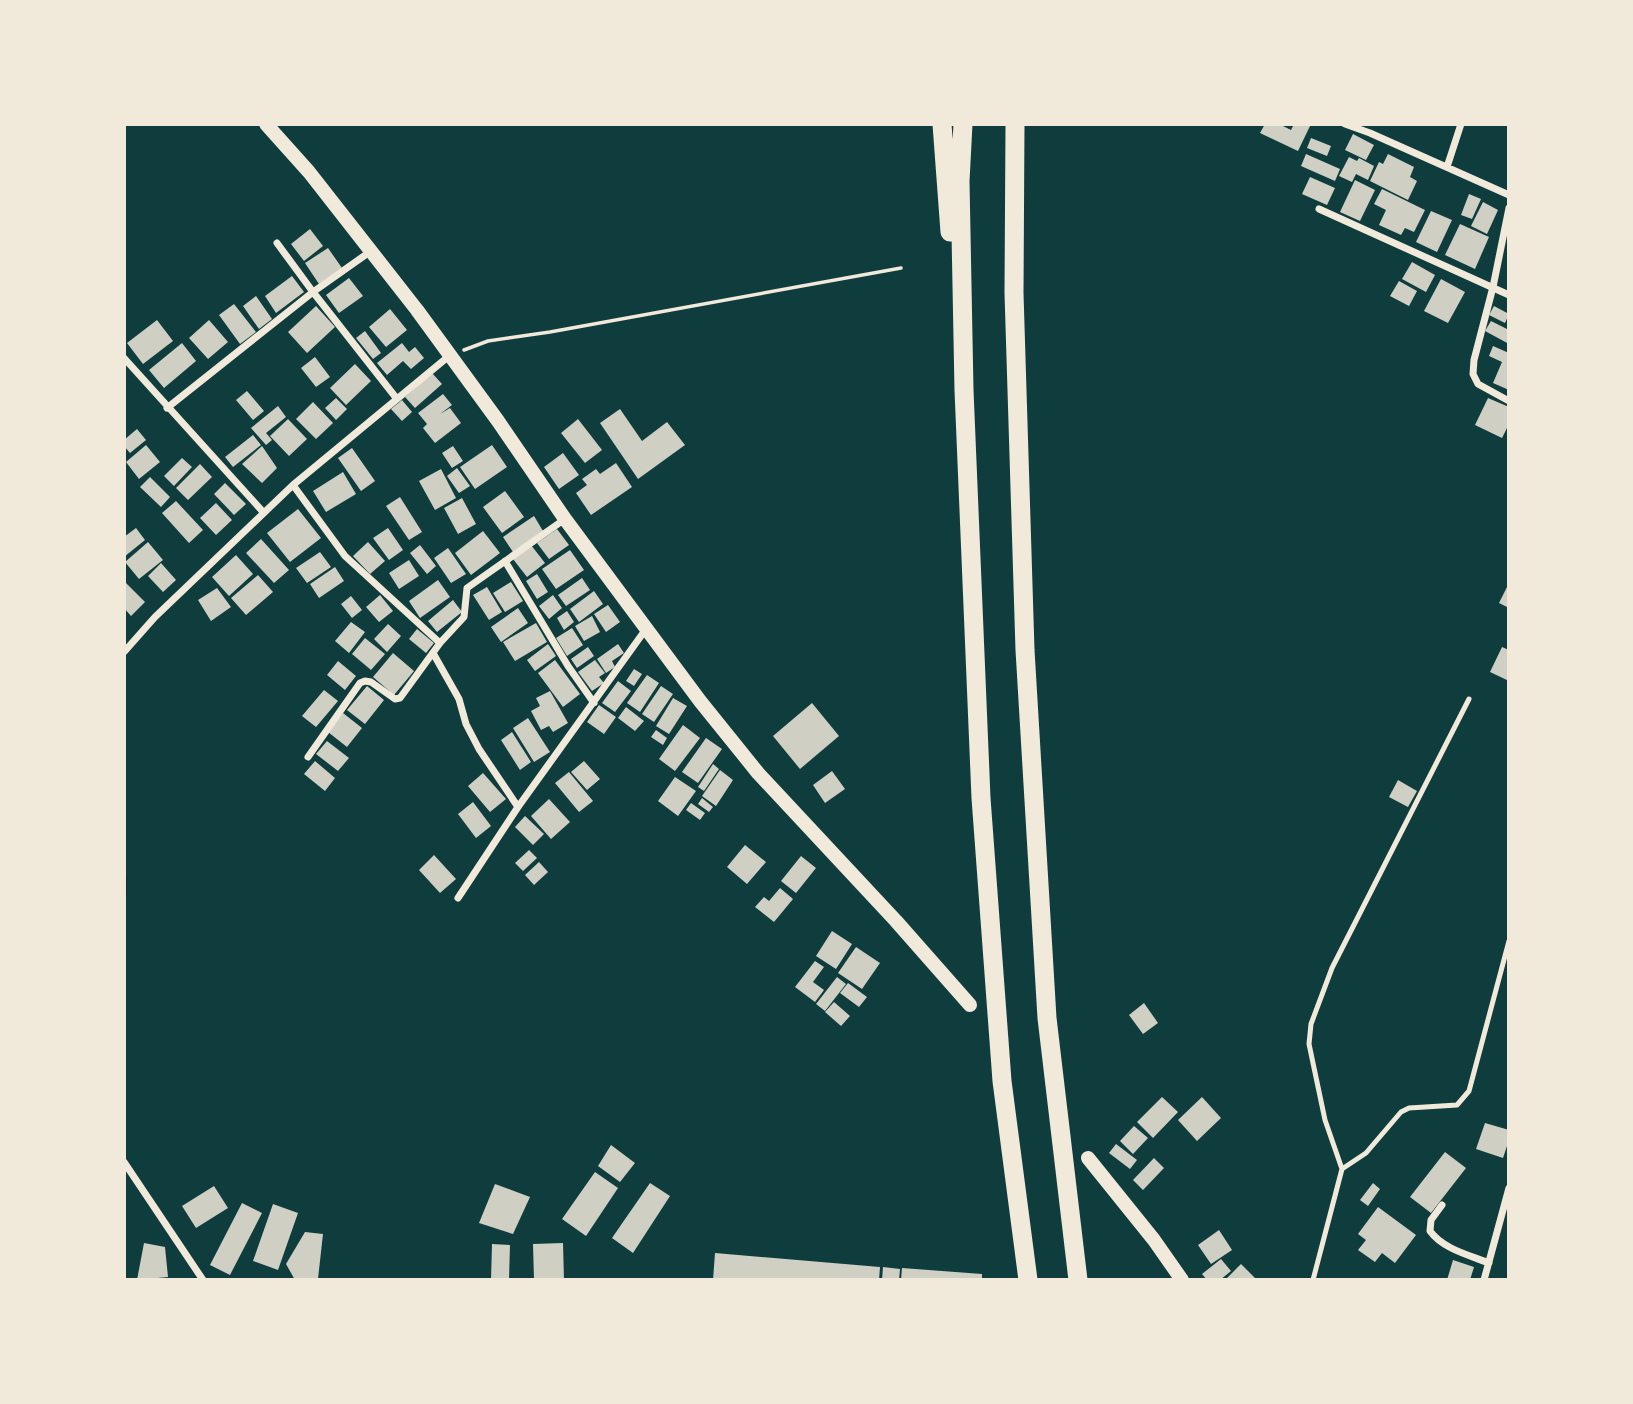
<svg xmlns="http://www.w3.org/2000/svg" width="1633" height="1404" font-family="Signika,sans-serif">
<rect width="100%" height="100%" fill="#0f3d3e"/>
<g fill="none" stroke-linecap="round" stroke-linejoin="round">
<!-- stream -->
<path stroke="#0a2a2b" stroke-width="5" d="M124 878V894"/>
</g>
<!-- building -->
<path fill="#cfcfc3" d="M1265 124H1279L1291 130 1294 124H1311L1298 151 1260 133Z
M1353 134 1374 145 1366 160 1345 150Z
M1311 138 1331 146 1327 156 1307 148Z
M1306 154 1340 169 1335 181 1301 166Z
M1388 154 1414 167 1410 177 1417 181 1408 200 1370 181 1379 162 1383 164Z
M1349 157 1357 161 1359 158 1374 166 1368 180 1356 174 1352 182 1339 176Z
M1310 177 1335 188 1327 205 1302 194Z
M1355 180 1375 190 1360 221 1340 212Z
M1382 189 1425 210 1414 232 1405 228 1401 235 1379 225 1386 210 1374 204Z
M1469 194 1481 199 1472 219 1461 215Z
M1483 202 1498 210 1487 234 1471 226Z
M1431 211 1452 220 1437 252 1416 242Z
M1460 224 1489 237 1475 269 1445 255Z
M310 229 323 246 304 261 291 244Z
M328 248 342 268 319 284 305 263Z
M1412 262 1435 275 1426 292 1402 279Z
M292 276 304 292 276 313 265 296Z
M349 278 363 296 339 313 326 295Z
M1441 279 1465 292 1448 323 1424 311Z
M1399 281 1417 291 1409 306 1390 296Z
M256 296 272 319 259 329 243 306Z
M234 304 256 332 240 344 219 315Z
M316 306 335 327 307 353 288 332Z
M1494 306 1509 314 1505 323 1489 315Z
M390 309 407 330 386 347 369 327Z
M157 320 173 341 143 364 127 343Z
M209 320 228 342 208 359 189 338Z
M1491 321 1509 330V344L1485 331Z
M365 331 381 353 373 359 356 338Z
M182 343 196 361 164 388 149 370Z
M402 343 409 352 415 347 424 358 411 369 403 361 387 375 377 363Z
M1493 346 1509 353V390L1493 383 1502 362 1489 356Z
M315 357 330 377 316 387 301 368Z
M355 364 371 381 346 405 330 388Z
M432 373 442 384 415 408 405 397Z
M247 391 264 411 253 420 236 400Z
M443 394 452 405 440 414 450 408 461 423 435 443 423 428 427 424 418 413Z
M336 398 347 409 336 420 325 408Z
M1488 398 1509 407V424L1502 438 1475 425Z
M402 400 412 412 402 421 391 409Z
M313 402 333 423 316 439 296 419Z
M278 406 286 417 266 433 272 440 266 445 251 428Z
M620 409 642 441 667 422 685 445 638 479 600 423Z
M288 419 307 439 289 456 270 436Z
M578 419 602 450 585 463 561 433Z
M137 429 146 440 130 453 124 446V440Z
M253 435 261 445 233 467 225 457Z
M146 445 160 462 139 479 126 462Z
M492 445 507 467 475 489 460 467Z
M262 446 277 468 262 483 242 464Z
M453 446 463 461 452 468 442 453Z
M352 448 375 481 361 491 338 458Z
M563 453 579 475 559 489 544 467Z
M182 458 192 467 174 486 164 476Z
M616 463 632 487 591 515 576 493 587 485 582 479 596 469 600 474Z
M200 464 212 477 188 500 176 488Z
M457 468 470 486 459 493 447 476Z
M441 469 456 498 435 510 419 481Z
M343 472 356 494 326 512 313 491Z
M150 477 170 497 161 507 140 487Z
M225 483 246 504 234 515 214 494Z
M505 491 524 517 502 533 483 507Z
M400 497 422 532 409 540 386 506Z
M462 498 476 524 458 534 444 508Z
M176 501 203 530 189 543 162 513Z
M216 503 232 520 216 535 200 518Z
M298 509 321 538 290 562 267 533Z
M534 516 543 531 513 552 503 537Z
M136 528 145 540 124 557V537Z
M388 528 403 550 389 560 373 538Z
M557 529 569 545 549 559 537 543Z
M483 531 500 553 471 575 455 553Z
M261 539 289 570 274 583 246 553Z
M148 542 163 560 139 579 125 562Z
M368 542 385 561 370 574 353 556Z
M420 545 436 566 427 574 410 553Z
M531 545 545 563 527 577 513 559Z
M448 548 466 574 451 583 434 558Z
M570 550 584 570 556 589 542 569Z
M320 552 331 567 307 583 296 568Z
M236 555 253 574 229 596 212 577Z
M409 560 419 576 399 589 389 573Z
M161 563 176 580 163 592 148 576Z
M335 567 344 581 319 598 310 584Z
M537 574 548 592 537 599 526 581Z
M258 575 273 592 246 615 231 598Z
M582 578 590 590 566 606 558 595Z
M438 580 450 597 420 618 409 601Z
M124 581 145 602 131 616 124 608Z
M511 582 523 601 505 612 493 593Z
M1509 583V608L1499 603Z
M487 587 502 612 489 620 473 595Z
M217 588 231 607 211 621 198 600Z
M594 591 603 604 579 622 570 609Z
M380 595 393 611 379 622 366 607Z
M553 595 562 608 549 619 539 606Z
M351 596 362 610 352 618 341 604Z
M453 600 462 612 437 632 428 621Z
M608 605 620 622 606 632 594 614Z
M518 608 528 623 501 642 491 627Z
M567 611 574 622 564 630 557 618Z
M592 616 600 632 584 641 575 626Z
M351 622 365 632 349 653 335 641Z
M536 623 547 642 515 661 503 642Z
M388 624 401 636 387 652 374 639Z
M572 628 583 645 567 656 556 638Z
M417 629 434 643 426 653 409 639Z
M365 638 385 654 371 670 352 654Z
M548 644 556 656 535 671 527 660Z
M618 644 624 653 612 661 615 667 606 673 597 659Z
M588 647 594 656 577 668 571 659Z
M1502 647 1509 650V681L1490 672Z
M393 653 414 671 394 695 373 677Z
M555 660 580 694 563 707 538 673Z
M595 660 605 673 599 677 604 683 592 691 578 672Z
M338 661 356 676 345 690 327 675Z
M634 669 642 674 634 686 626 681Z
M647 675 659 683 640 712 627 703Z
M618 681 631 691 615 712 602 703Z
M367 686 384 700 365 724 347 710Z
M661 686 673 694 654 722 642 714Z
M324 690 338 701 316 727 302 716Z
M550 691 568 723 553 732 549 726 541 730 531 711 540 706 536 698Z
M673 698 687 706 669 734 656 726Z
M812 703 839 736 800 769 773 736Z
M599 705 616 717 604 734 587 722Z
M626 707 644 721 635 731 618 718Z
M343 713 362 728 347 747 328 732Z
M528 718 550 752 534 762 513 728Z
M683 725 700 738 675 771 659 759Z
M656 730 667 738 663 745 651 737Z
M512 732 531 762 520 770 501 740Z
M706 738 722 749 698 783 682 772Z
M327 741 349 758 338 771 316 754Z
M315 761 335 778 325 791 304 774Z
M584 761 600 779 587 790 571 772Z
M713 764 719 769 704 791 698 787Z
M720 770 733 780 716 806 702 796Z
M832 771 845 789 825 803 813 785Z
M569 772 593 801 579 812 555 783Z
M483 773 506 799 490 812 468 786Z
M675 777 696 791 678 816 658 801Z
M1398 780 1417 791 1408 807 1389 797Z
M702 798 713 807 709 812 698 804Z
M549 799 570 822 551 839 531 816Z
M473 802 491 826 476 838 458 814Z
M691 803 705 813 700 820 686 810Z
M525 816 544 834 533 845 515 827Z
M745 845 766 862 747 884 727 867Z
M529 850 537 858 523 871 515 863Z
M434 855 456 879 440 893 419 870Z
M801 856 816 868 796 893 781 881Z
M539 862 548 872 534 885 525 875Z
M780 888 793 899 774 922 755 907 764 897 769 901Z
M832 931 852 944 836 969 816 956Z
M856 947 880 963 862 989 838 973Z
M815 961 824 967 813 982 824 990 815 1002 795 987Z
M837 977 846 984 825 1011 816 1004Z
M848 983 867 997 859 1007 840 993Z
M834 1002 850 1016 841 1026 825 1012Z
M1144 1003 1158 1023 1143 1034 1129 1015Z
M1162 1097 1178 1112 1153 1138 1137 1122Z
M1202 1097 1221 1118 1197 1141 1178 1120Z
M1485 1123 1509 1130V1140L1503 1158 1476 1149Z
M1134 1126 1148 1138 1133 1154 1120 1141Z
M1116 1144 1137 1160 1130 1169 1109 1153Z
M611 1145 635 1163 620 1182 598 1166Z
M1445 1152 1466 1168 1431 1213 1410 1197Z
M1154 1158 1164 1168 1143 1190 1133 1180Z
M595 1172 618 1188 586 1236 562 1219Z
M650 1183 670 1196 633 1253 612 1238Z
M1373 1183 1380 1189 1368 1206 1360 1200Z
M495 1184 530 1197 513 1234 479 1223Z
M214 1186 228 1208 196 1228 182 1206Z
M242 1203 262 1213 230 1275 210 1265Z
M273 1204 298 1213 278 1270 253 1261Z
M1378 1207 1416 1235 1395 1263 1382 1253 1375 1262 1358 1250 1366 1240 1358 1234Z
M1219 1230 1232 1250 1211 1264 1198 1245Z
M305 1232 323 1234 318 1279 295 1280 286 1264Z
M144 1243 165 1247 168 1277 137 1280Z
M563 1243 564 1280H534L533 1244Z
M492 1244 510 1245 509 1280H491Z
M715 1253 880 1267 879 1280H713Z
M1221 1259 1231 1271 1220 1280H1207L1202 1274Z
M1453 1260 1474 1267 1470 1280H1447Z
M1241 1264 1255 1278 1253 1280H1225Z
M883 1267 900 1269 899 1280H882Z
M902 1268 982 1274V1280H901Z"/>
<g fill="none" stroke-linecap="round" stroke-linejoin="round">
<!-- path -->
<path stroke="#f1e9da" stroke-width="3.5" d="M464 350 488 341 550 332 901 268"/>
<!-- service -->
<path stroke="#f1e9da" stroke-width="5" d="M1342 1169 1325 1120 1309 1044 1311 1024 1332 968 1469 699
M1313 1280 1342 1169 1366 1153 1401 1112 1409 1108 1457 1105 1469 1091 1509 941"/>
<!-- minor -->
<path stroke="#f1e9da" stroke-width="7" d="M1345 124 1370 133 1509 195
M1447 167 1461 124
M1509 208 1493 287 1474 360 1473 374 1478 384 1509 401
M1319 209 1509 295
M277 243 313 292 397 399
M124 358 264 513
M167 408 313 292 371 251
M293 485 345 556 440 643
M505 561 568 666 594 703
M124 652 155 617 293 485 449 356
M433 653 459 699 466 724 479 749 518 807
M308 757 360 683 365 681 371 682 395 699 400 698 440 643 464 617 467 588 565 519
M458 898 518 807 646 629
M124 1162 203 1280
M1442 1205 1431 1220 1430 1231C1443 1249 1469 1255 1489 1263
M1484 1280 1509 1188"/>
<!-- secondary -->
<path stroke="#f1e9da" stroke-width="14" d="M266 124 309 172 417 310 498 421 565 519 700 701 758 773 896 921 970 1005
M1088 1158 1154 1240 1182 1280"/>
<!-- motorway -->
<path stroke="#f1e9da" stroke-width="19" d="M942 124 950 232
M963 124 960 181 964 390 981 798 1002 1081 1028 1280
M1015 124 1014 293 1025 650 1047 1018 1078 1280"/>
</g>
<!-- border -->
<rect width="1633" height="1404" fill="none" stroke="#f1e9da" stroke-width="252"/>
</svg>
